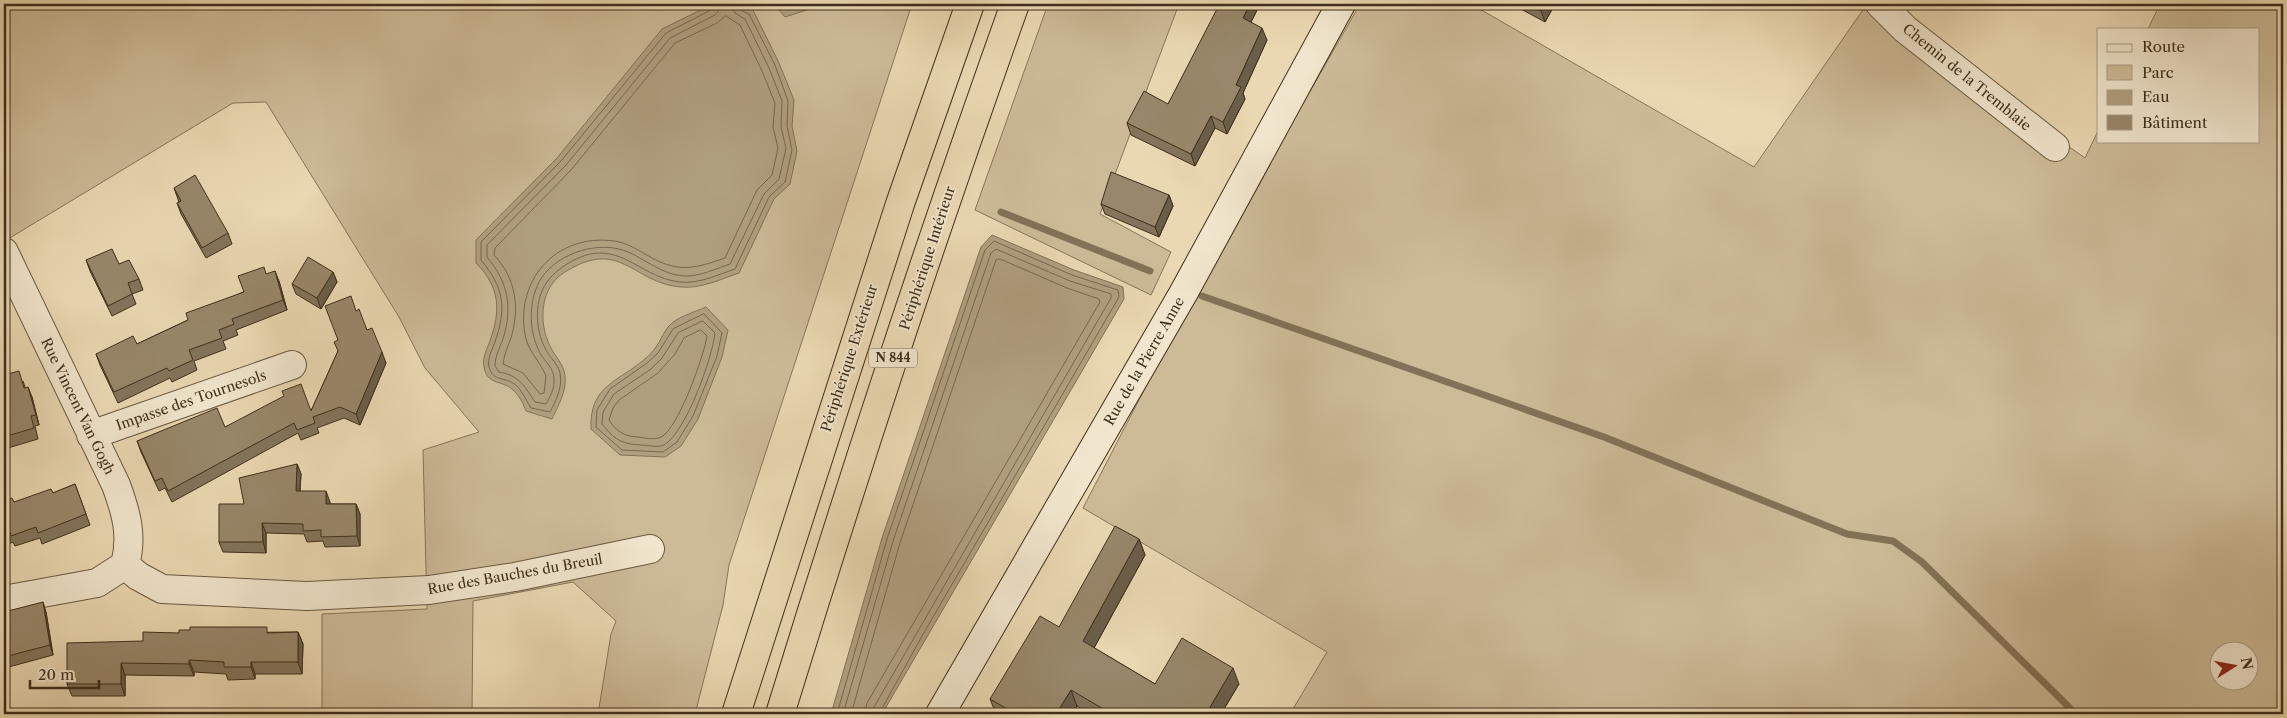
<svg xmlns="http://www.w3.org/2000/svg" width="2287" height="718" font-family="'Libre Caslon Text',serif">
<rect width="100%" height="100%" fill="#ead8b2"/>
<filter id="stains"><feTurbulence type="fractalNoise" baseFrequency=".004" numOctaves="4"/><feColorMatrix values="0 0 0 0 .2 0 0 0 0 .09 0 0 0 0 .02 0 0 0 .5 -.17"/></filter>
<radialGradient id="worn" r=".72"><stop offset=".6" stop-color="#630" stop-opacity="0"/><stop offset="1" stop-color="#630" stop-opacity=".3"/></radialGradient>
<!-- green -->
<path fill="#cdbb98" stroke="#86755a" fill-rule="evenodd" d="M4 4H912L729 565 723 605 695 714H598L611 634 616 621 573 582 473 601 472 714H322V614L427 609 423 450 479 432 425 368 399 317 266 102 233 103 8 239 27 282 4 288Z
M1048 4H1179L1100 214 1171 252 1151 295 975 210Z
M1360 4H1471L1754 167 1867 4 2085 158 2098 131V141H2258V29H2148L2160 4H2283V714H1290L1327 652 1083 508 1196 290ZM2220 650H2250V680H2220Z"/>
<!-- water -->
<path fill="#b09f7f" stroke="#837257" d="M713 4H734L752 8 779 63 794 100 792 126 797 151 790 184 774 199 739 273C721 279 701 289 681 287 632 283 621 237 565 272 540 287 538 322 550 346 555 357 564 364 565 376 567 391 558 406 552 419L526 411C523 403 519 395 512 389 501 380 487 385 484 367 482 358 487 349 490 341 501 310 500 287 476 263V240L557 158 662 29Z
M774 4H817L813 8 785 17Z
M992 235 1074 270 1123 287 1124 299 882 714H831L882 538 981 247Z
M706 307 728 330 722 357 698 419 681 446 665 457 620 455 591 429C589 385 619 382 646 358 659 347 660 338 668 327 676 317 695 312 706 307Z"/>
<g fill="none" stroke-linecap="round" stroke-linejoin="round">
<!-- shore -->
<path stroke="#78674d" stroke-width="1" d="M714 4 711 10 666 33 561 161 481 242V260C504 288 507 307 495 342 492 350 487 359 489 367 493 381 503 377 513 383 522 389 525 399 531 408L550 412C556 401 563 386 560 373 558 364 550 358 546 350 537 334 534 309 542 291 547 279 556 271 567 264 617 233 636 277 680 282 699 284 717 275 735 269L769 197 785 182 792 150 787 126 788 101 775 65 749 14 740 10 738 4
M721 4 719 10 715 15 670 38 566 165 487 245V257C508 282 513 307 503 339 500 347 495 356 495 366L499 372C519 375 525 387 535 402L546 404C550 397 555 388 554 379 554 368 545 362 540 353 528 330 528 299 542 277 560 252 600 240 628 252 647 260 661 274 683 276 699 277 715 269 730 264L764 194 779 179 786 148 781 127 782 101 769 68 745 19 735 13 732 4
M726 16 740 25 762 71 775 103 773 127 778 148 772 175 757 190 725 258C696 268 680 273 652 258 639 251 629 243 614 241 555 233 513 282 526 339 530 353 541 363 546 376L544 393 540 394 523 373 503 364C504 355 508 346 511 338 520 308 516 278 494 255L495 248 571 170 675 43 717 23Z
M704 314 722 333 717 356 693 416 677 442 663 452 622 450 596 427 597 410 610 389 647 363 658 353 673 329Z
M703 321 715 333C712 359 686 432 664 445 658 448 647 445 641 445 621 444 614 439 602 424L603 412 614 394 651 369 662 358 678 333Z
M701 330 707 336C704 356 678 429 661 437 655 440 644 438 638 437 625 437 616 431 609 420L613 408 619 400 658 373 675 354 684 338Z
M837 714 887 539 985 250 994 241 1072 275 1118 290 1119 297 922 636 879 714
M843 714 893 541 991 253 996 249 1070 281 1111 294V298L874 707 872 714
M851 714 900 543 996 260 1000 259 1067 288 1099 299 1100 302 867 703 865 714"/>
<!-- stream -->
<path stroke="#837257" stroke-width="7" d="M1001 212 1150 271
M1202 296 1604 437 1847 534 1893 541 1922 562 2076 714"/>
<defs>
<path id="street" d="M1880 4 1905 29 2055 147
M4 252 116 485C126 512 133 536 125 565
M91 435 292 365
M4 600 97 583 125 565 138 576 162 589 307 596 429 590 515 577 650 549"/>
<path id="secondary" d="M940 714 1184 292 1341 4"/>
<path id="highway" d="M736 714 900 204 970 4
M780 714C853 476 931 239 1015 4"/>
</defs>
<!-- street casing -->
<use href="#street" stroke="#6a5941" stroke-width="30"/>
<!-- secondary casing -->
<use href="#secondary" stroke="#3f2f1b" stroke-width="30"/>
<!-- highway casing -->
<use href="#highway" stroke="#3f2f1b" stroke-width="30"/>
<!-- street -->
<use href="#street" stroke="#f1e6cd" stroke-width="28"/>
<!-- secondary -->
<use href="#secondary" stroke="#f1e6cd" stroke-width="28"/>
<!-- highway -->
<use href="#highway" stroke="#ead8b2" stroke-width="28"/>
</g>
<!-- wall -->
<path fill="#83745b" stroke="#3f2f1b" d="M1227 4H1260L1251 22 1267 40 1243 93 1245 99 1227 134 1215 128 1195 166 1131 135 1127 123 1168 104Z
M1518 4H1555L1545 22 1519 8Z
M174 188 228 233 232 244 206 258 181 214 177 203 179 202Z
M1169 195 1173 206 1159 237 1105 214 1101 204Z
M86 260 119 264 139 279 143 290 132 294 136 304 112 316 90 271Z
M333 272 337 282 321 309 296 294 292 284Z
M266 274 279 281 287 310 236 330 238 335 223 341 226 349 194 361 197 370 172 382 170 378 118 403 100 365 96 354 137 344 188 320 243 292Z
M356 311 386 363 360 425 344 418 317 428 319 433 301 440 298 433 172 502 165 488 159 491 141 452 137 441 225 427 311 411 338 351V340Z
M23 381 25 387 32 397 39 425 35 426 38 439 8 448 4 435Z
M297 464 301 474 300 491 330 502V504H356L360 514V546L325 547 323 541 307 542 304 534 266 533V553L223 552 219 542 244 504Z
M75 484 90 525 42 544 40 538 15 546 13 542 4 546V502H14L53 493Z
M1139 539 1145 555 1094 648 1155 684H1239L1221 714H1090L1077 706 1072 714H996L990 699 1059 627Z
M4 612H46L53 655 5 668V672H4Z
M298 632 303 644 302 674H255V679L228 680 226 674 194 672V676L125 675V696H72L67 684 143 641 179 633Z"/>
<!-- shaded-wall -->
<path fill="#6a5e4a" stroke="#3f2f1b" d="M1250 4H1260L1247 30 1243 18Z
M1545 4H1555L1545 22 1541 11Z
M1262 28 1267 40 1243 93 1245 99 1227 134 1223 122 1236 85Z
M1211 116 1215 128 1195 166 1191 154Z
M1169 195 1173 206 1159 237 1155 227Z
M275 271 279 281 287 310 283 300Z
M333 272 337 282 321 309 317 298Z
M382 352 386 363 360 425 356 414Z
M28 387 32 397 39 425 36 415Z
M297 464 301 474 299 502 296 491Z
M326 491 330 502V515L326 504Z
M356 504 360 514V546L357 536Z
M262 523 266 533V553L263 542Z
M1139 539 1145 555 1089 657 1083 641Z
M43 602 46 612 53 655 50 645Z
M298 632 303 644 302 674 298 662Z
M189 660 194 672V676L189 664Z
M251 662 255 674V679L251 667Z
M121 663 125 675V696L121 684Z
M1233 668 1239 684 1221 714H1206Z
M1071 690 1077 706 1072 714H1056Z"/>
<!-- building -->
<path fill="#98876a" stroke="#3f2f1b" d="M1227 4H1250L1243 18 1262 28 1236 85 1241 87 1223 122 1211 116 1191 154 1127 123 1144 91 1168 104 1219 5 1225 8Z
M1528 4H1545L1541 11Z
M1111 172 1169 195 1155 227 1101 204Z
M195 175 228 233 202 248 177 203 181 201 174 188Z
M112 249 119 264 129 260 139 279 128 283 132 294 108 306 86 260Z
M308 257 333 272 317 298 292 284Z
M264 267 266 274 275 271 283 300 232 319 234 324 219 330 222 338 189 350 193 360 169 371 167 368 114 392 96 354 133 336 137 344 188 320 186 313 244 292 238 276Z
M351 296 356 311 359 309 367 330 372 328 382 352 356 414 340 407 313 417 315 423 297 430 294 423 168 491 162 478 155 481 137 441 217 408 225 427 284 396 282 391 301 384 311 411 338 351 334 342 338 340 325 306Z
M19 371 24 388 28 387 36 415 31 416 34 428 4 437V375Z
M297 464 296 491H326V504H356L357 536 321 537V530L303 531V524L262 523 263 542H219V504H244L239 478Z
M75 484 86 514 38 533 36 527 11 536 10 532 4 534V502L12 498 14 502 51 489 53 493Z
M1115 526 1139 539 1083 641 1155 684 1182 638 1233 668 1206 714H1112L1071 690 1056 714H1016L990 699 1040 616 1059 627Z
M43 602 50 645 4 657V612Z
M190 627H267V633L298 632V662H251V667H224V662L189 660V664L121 663V684H67V643L143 641V632L179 633V630H190Z"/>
<g text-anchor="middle" stroke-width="4" stroke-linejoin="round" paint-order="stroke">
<!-- shield labels -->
<rect fill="#f1e6cd" stroke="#746650" stroke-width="1" x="869" y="348.5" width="48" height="19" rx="4"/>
<g font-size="12" font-weight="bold" fill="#3f2f1b">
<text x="893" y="362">N 844</text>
</g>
<!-- street labels -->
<g font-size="14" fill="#3f2f1b" stroke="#f1e6cd">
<text transform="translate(1967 77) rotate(39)" y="5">Chemin de la Tremblaie</text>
<text transform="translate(927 258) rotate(-72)" y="5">Périphérique Intérieur</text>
<text transform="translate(849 358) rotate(-72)" y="5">Périphérique Extérieur</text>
<text transform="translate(1144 361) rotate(-60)" y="5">Rue de la Pierre Anne</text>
<text transform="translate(191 400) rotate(-19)" y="5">Impasse des Tournesols</text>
<text transform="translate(78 406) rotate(64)" y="5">Rue Vincent Van Gogh</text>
<text transform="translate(515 574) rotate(-10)" y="5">Rue des Bauches du Breuil</text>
</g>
</g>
<!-- margin -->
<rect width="2287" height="718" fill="none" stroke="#ead8b2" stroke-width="20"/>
<rect x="5" y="5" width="2277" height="708" fill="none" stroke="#3f2f1b" stroke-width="2.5"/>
<rect x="10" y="10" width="2267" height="698" fill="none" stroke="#3f2f1b"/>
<!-- legend -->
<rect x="2097" y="28" width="162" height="115" fill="#f1e6cd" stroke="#aa9d86"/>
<rect x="2107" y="44" width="25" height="8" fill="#f1e6cd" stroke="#aa9d86"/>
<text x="2142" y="52" font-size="15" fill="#3f2f1b">Route</text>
<rect x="2107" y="65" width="25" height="15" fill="#cdbb98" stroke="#aa9d86"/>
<text x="2142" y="78" font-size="15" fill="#3f2f1b">Parc</text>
<rect x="2107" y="90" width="25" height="15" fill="#b09f7f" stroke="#aa9d86"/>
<text x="2142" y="102" font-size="15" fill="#3f2f1b">Eau</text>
<rect x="2107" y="115" width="25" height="15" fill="#98876a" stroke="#aa9d86"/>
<text x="2142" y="128" font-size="15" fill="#3f2f1b">Bâtiment</text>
<!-- north arrow -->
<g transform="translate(2234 666) rotate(79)"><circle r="24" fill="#f1e6cd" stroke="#aa9d86"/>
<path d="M0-4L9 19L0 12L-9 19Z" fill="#8f2418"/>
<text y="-8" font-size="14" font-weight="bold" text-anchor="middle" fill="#3f2f1b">N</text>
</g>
<!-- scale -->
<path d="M30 680v8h69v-8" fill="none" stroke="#3f2f1b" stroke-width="2.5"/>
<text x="38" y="680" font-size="15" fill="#3f2f1b" stroke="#f1e6cd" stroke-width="4" paint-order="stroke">20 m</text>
<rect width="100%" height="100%" filter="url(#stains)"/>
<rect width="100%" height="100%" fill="url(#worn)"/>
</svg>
